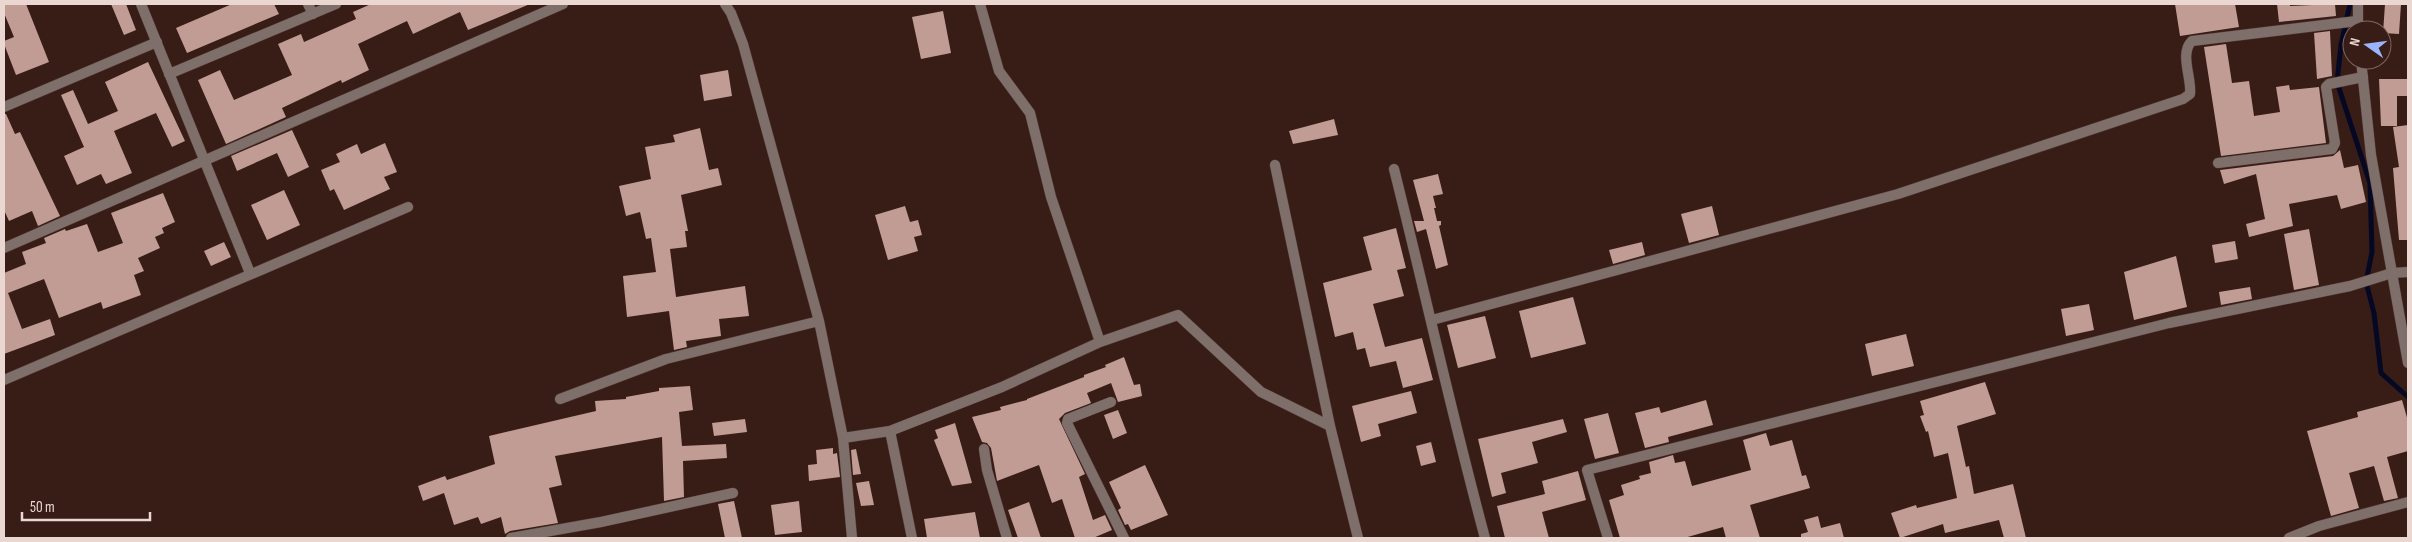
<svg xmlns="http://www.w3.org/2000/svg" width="2412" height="542" font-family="'Sofia Sans Condensed',sans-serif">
<rect width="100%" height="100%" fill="#381c16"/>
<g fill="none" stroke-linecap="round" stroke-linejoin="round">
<!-- stream -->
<path stroke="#040822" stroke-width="5" d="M2350 4 2341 45 2337 82 2370 183 2372 252 2366 282 2374 313 2381 373 2408 397"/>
</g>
<!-- building -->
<path fill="#c19c94" d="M4 4H26L49 62 16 75 4 44V41L14 37 4 13Z
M111 4H126L136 30 124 35Z
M232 4H274L279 14 187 53 176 28Z
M371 4H530L468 30 460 12 413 34 407 21 358 44 369 70 342 83 341 80 282 108 286 117 226 144 198 80 220 70 234 100 292 75 278 44 301 34 304 42 356 19 353 12Z
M2175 4H2235L2239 27 2180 36Z
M2277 4H2290V6L2335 4 2336 16 2279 22Z
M2385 4H2401L2399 34 2383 33Z
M943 11 951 53 921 59 912 17Z
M2330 31 2332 76 2317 79 2314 33Z
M2226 44 2232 83 2249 81 2254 116 2280 112 2276 87 2289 85 2290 90 2319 87 2326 143 2221 156 2204 47Z
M148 62 185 141 172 147 156 113 114 131 132 173 106 184 101 174 77 185 64 156 84 147 61 95 73 90 88 124 118 111 105 82Z
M728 70 732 96 704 101 700 75Z
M2379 79H2408V96H2397V126H2381Z
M4 114H6L15 134 20 132 60 216 38 226 32 211 9 221 4 210Z
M1334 119 1338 135 1293 144 1289 131Z
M2408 125V240H2399L2393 168 2399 167 2393 127Z
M700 128 709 170 718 168 722 185 681 195 688 231H685L687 247 670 249 676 297 745 286 749 316 719 319 721 336 686 341 687 347 674 350 669 311 627 317 623 276 656 272 651 238 646 239 640 212 626 216 619 186 651 179 645 147 675 142 673 135Z
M292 130 309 167 288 177 277 153 237 171 231 156Z
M385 143 397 172 384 177 390 189 344 210 334 189 330 191 321 170 340 162 336 154 357 144 361 154Z
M2340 150 2344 168 2358 165 2366 202 2341 209 2337 195 2289 204 2293 226 2249 237 2246 224 2265 219 2256 174 2224 184 2220 170 2333 156Z
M1438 174 1443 194 1433 196 1436 208H1434L1437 221H1441V225L1439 226 1448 265 1436 269 1426 229 1417 232 1414 221H1424L1413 180Z
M284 190 300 225 267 240 251 205Z
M163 193 175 222 162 228 164 233 155 237 160 248 138 258 144 271 134 275 141 295 103 309 101 302 59 318 44 279 8 293 22 329 50 319 55 335 4 354V273L26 264 22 252 46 243 44 238 65 229 66 231 87 224 98 252 123 243 111 213Z
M905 206 910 222 918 220 922 235 914 237 918 251 888 260 875 215Z
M1712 206 1719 235 1689 243 1681 214Z
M1396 228 1406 268 1397 270 1404 296 1373 304 1385 347 1422 338 1433 380 1403 388 1396 361 1370 367 1365 348 1357 350 1353 332 1335 337 1323 283 1372 270 1363 237Z
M2309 229 2319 285 2294 290 2284 234Z
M2235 241 2238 259 2215 263 2212 245Z
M224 242 231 257 211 266 204 251Z
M1642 242 1645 255 1613 264 1609 250Z
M2176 256 2187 307 2134 320 2124 272Z
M2250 287 2252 299 2221 305 2219 292Z
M1573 297 1586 344 1531 358 1519 311Z
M2089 304 2094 330 2066 336 2061 309Z
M1485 316 1496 358 1458 368 1447 325Z
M1906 334 1914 366 1872 376 1865 344Z
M1124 357 1134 385 1140 384 1142 396 1118 402 1111 383 1087 393 1091 403 1065 413 1059 419 1085 474 1079 477 1093 520 1105 515 1112 530 1093 538H1075L1062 499 1052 503 1039 465 997 481 991 448 987 443 982 442 972 417 1001 410 1000 407 1027 400V399L1084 377V375L1106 367 1105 365Z
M1985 382 1996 414 1957 426 1966 467 1969 466 1974 494 2013 484 2026 538H2004L1999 520 1945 533 1943 524 1900 538 1891 513 1916 505 1917 508 1957 498 1948 453 1934 457 1928 431 1926 432 1920 416 1924 415 1920 401Z
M690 386 693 410 679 412 682 446 726 444 727 458 683 461 684 497 664 501 662 437 555 456 562 485 549 488 558 523 510 531 505 534 501 517 481 524 478 517 454 525 444 493 423 501 418 486 445 476 447 480 495 464 489 436 596 411 595 401 626 399V397L659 391V388Z
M1411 391 1417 413 1378 424 1381 436 1361 442 1352 406Z
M1706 400 1713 425 1668 437 1669 442 1645 448 1635 413 1659 407 1661 413Z
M2402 400 2408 421V451L2387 457 2398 498 2384 501 2374 466 2349 473 2359 508 2331 516 2307 431 2358 417 2357 412Z
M1118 410 1127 433 1113 439 1104 415Z
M1608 413 1619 453 1595 459 1584 419Z
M745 419 747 432 714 436 712 423Z
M1563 419 1567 432 1532 442 1538 463 1501 473 1506 493 1492 497 1478 439Z
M955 423 972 483 952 486 934 440 938 438 935 430Z
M1766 433 1770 446 1792 440 1802 476 1806 475 1810 488 1750 505 1760 538H1726L1723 527 1684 538H1620L1609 500 1624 495 1621 485 1640 479 1639 476 1651 473 1649 462 1673 455 1675 463 1685 461 1692 486 1751 470 1743 440Z
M1431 442 1436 462 1421 466 1416 446Z
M833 448V454L837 453 840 477 809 481 808 465 817 464 816 450Z
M856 449 861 474 853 475 851 450Z
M1145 465 1168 515 1131 530 1128 524 1125 525 1118 510 1121 508 1109 482Z
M1578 471 1586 500 1542 512 1549 538H1505L1497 506 1545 494 1542 481Z
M869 481 874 505 861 506 856 483Z
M734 501 742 538H725L718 504Z
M799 501 802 532 775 535 771 505Z
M1029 502 1041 538H1018L1008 510Z
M975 512 980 538H927L924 519Z
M1818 516 1821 528 1840 523 1844 538H1801V534L1808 532 1804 520Z"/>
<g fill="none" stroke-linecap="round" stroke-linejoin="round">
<defs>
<path id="minor" d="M141 4 250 273
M308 4 313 14
M725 4 731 13 743 44 819 321 843 438 852 538
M980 4 999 71 1030 113 1051 197 1100 342
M169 74 336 4
M4 107 157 42
M2218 163 2332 149 2335 143 2326 87 2329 84 2363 77
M1275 165 1330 426 1358 538
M1394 169C1425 292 1452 416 1485 538
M4 248 563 4
M1432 320 1898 194 2183 99 2190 94C2192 78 2179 53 2192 41L2357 21
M4 380 408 207
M560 399 666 359 819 321
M1111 402 1068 419 1067 423 1124 538
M890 431 912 538
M843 438 890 431 1002 387 1100 342 1178 315 1261 392 1330 426
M984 449 987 470 1007 538
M511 538 601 522 733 493
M1608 538 1587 470 2169 323 2350 286 2392 273 2408 272
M2289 538 2319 526 2408 502"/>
<path id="tertiary" d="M2358 30V4
M2361 60 2371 155 2408 363"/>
</defs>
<!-- minor casing -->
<use href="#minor" stroke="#543a34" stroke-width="11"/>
<!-- tertiary casing -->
<use href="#tertiary" stroke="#543a34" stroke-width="11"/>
<!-- minor -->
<use href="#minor" stroke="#7f6f6b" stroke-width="10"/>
<!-- tertiary -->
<use href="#tertiary" stroke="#7f6f6b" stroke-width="10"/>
</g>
<!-- border -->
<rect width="2412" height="542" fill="none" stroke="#ead7d2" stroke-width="10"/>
<!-- north arrow -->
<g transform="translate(2367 45) rotate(284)"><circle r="24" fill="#381c16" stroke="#7f6761"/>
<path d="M0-4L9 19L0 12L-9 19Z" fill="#9ab5fd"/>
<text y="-8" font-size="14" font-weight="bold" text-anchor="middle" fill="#ead7d2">N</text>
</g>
<!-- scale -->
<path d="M22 512v8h128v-8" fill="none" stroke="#ead7d2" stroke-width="2.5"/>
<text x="30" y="512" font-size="15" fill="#ead7d2" stroke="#381c16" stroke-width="4" paint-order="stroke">50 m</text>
</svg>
